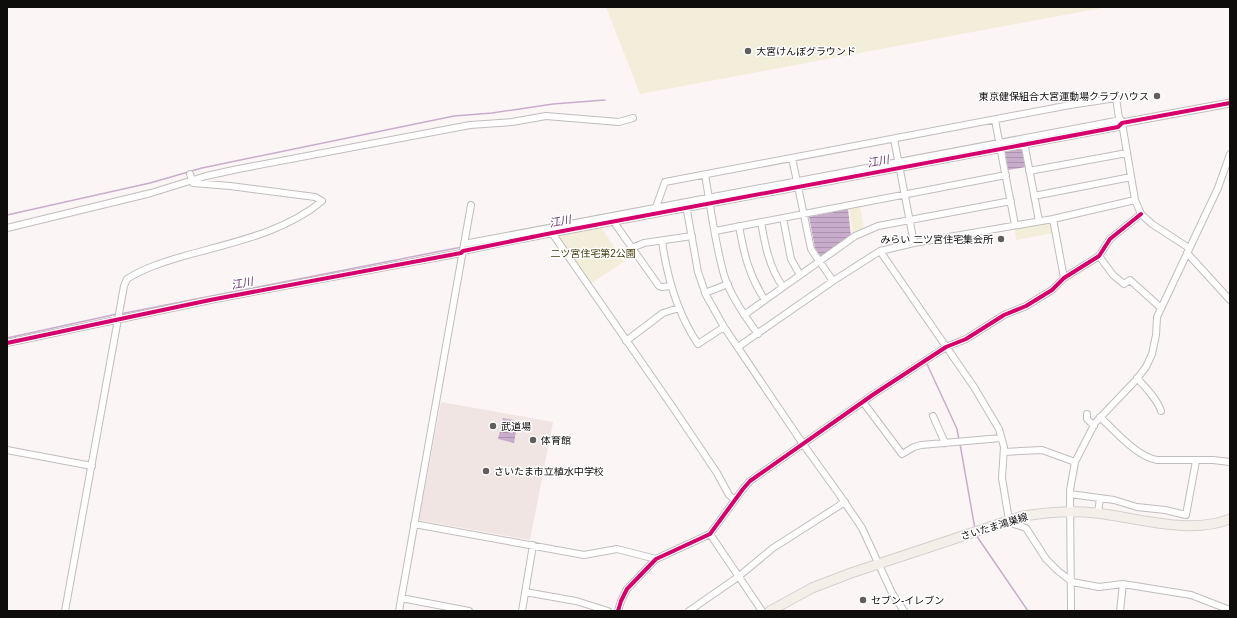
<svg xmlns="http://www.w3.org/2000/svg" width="1237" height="618" font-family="Arial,'Noto Sans JP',sans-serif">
<defs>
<pattern id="water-rules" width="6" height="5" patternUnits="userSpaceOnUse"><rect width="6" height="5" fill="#c9accb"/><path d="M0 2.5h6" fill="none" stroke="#ab93ad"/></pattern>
</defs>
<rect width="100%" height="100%" fill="#fbf6f5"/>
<!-- built -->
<path fill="#f0e5e2" d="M441 402 553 422 530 540 419 520Z"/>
<!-- green -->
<path fill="#f2eeda" d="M606 7H1107L640 94Z
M860 206 864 228 853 234 849 208Z
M1052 222 1054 233 1016 240 1015 229Z
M601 227 624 262 590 284 555 235Z"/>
<!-- water -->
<path fill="url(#water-rules)" d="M1023 148 1026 167 1008 170 1005 152Z
M848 209 851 236 821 257 815 248 809 217Z
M503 418 518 421 514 443 498 439Z"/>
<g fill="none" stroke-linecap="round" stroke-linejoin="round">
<!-- stream -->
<path stroke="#c9accb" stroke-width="1.5" d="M900 165 930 159
M837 177 896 165
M7 215 150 183 202 168 454 116 492 113 553 104 605 100
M120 314 462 247
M7 338 117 314
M927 364 957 429 959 440
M960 444 975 529
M976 535 1028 611"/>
<defs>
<path id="minor" d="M995 120 1015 225
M894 139 914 243
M1024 142 1039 221
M792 158 811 249 833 281
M1029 171 1127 153
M705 175C711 208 715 246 725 278 731 296 746 318 758 334
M1034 196 1131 177
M686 205 698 272 706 295 724 327 803 444 839 494 862 528 892 593 904 611
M656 207 665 182 1070 105 1116 98 1119 118 1122 123 1135 200 1141 214 1152 224 1189 248
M783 218 791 259 800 275
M615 219 616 225 632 248 644 243 692 236
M1053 219 1064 278
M761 222C765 245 769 267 783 287
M739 226C744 254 749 276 765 300
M7 228 151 193 206 176 238 169 470 125 512 122 546 116 619 122 633 118
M715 231 1006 175
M552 233 674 409 717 473 729 495 735 500
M662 241C667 277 677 313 698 344L724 327
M464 244 1121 120
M632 248 659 286 662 287 671 286
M880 251 974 387 999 429 1004 447 1002 478 1009 520 1011 523 1026 528 1046 559 1057 570 1072 582 1099 587 1123 584 1191 595 1230 610
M1187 253 1230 300
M1099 256 1113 275 1124 284 1130 280 1161 308
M705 293 728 284
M744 315 855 236 878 226 1011 201
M626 341 663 313 679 308
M7 343 210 300 461 253 463 251 516 240 1118 127 1122 123
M738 347 833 281 880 251 914 243 1053 219 1135 200
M1137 378C1146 388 1157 399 1161 411
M863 402 902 454 914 447 921 445 1001 438
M1087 414V419L1094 426
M933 416 945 443
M1100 417C1115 431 1137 457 1157 460H1213L1230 462
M7 450 92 466
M1004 452 1042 450 1075 462
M1070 494 1114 500 1137 507 1165 510 1186 515 1196 461
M1098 513 1100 498
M414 524 584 555 617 549 656 559
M710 534 762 611
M525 592 576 601 608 611
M401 598 469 611
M65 611 124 286 127 279C144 268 164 262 184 256 230 243 284 233 322 201L315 197 230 186 193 183 190 174
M399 611 471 205
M522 611 533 545
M618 611 621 601 627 589 656 559 710 534 743 489 750 481 874 394 946 347 966 339 1004 315 1026 306 1052 290 1064 278 1099 256 1110 239 1141 214
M689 611 738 577 773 548 845 502
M1071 611 1070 490 1075 462 1095 423 1136 380 1146 367 1152 354 1156 335 1157 317 1218 188 1230 154
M1120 611 1123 584"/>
<path id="tertiary" d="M1122 123 1230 103"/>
<path id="primary" d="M770 611 812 588 851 573 1023 516C1048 512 1071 510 1096 513 1139 518 1189 535 1230 519"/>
</defs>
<!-- minor casing -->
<use href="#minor" stroke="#c1bdbc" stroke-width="8"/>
<!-- tertiary casing -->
<use href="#tertiary" stroke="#c1bdbc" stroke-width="9"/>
<!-- primary casing -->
<use href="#primary" stroke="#d2d0cf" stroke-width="11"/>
<!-- minor -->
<use href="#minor" stroke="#fefefe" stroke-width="6"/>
<!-- tertiary -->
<use href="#tertiary" stroke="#fefefe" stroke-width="7"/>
<!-- primary -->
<use href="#primary" stroke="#f5efea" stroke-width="9"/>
<defs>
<path id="cycleway" d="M7 343 210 300 461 253 463 251 552 233 1118 127 1122 123 1230 103
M618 611 621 601 627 589 656 559 710 534 743 489 750 481 874 394 946 347 966 339 1004 315 1026 306 1052 290 1064 278 1099 256 1110 239 1141 214"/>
</defs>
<!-- cycleway casing -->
<use href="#cycleway" stroke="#fff" stroke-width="6"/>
<!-- cycleway -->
<use href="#cycleway" stroke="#d6006c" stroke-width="4"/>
</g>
<!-- markers -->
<g fill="#625e5e" stroke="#fff" stroke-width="1.5">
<circle cx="748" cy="51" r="4"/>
<circle cx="1157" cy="96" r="4"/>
<circle cx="1001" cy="239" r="4"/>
<circle cx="493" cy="426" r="4"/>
<circle cx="533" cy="440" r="4"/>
<circle cx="486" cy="471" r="4"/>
<circle cx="863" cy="600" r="4"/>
</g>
<g text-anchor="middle" stroke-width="3" stroke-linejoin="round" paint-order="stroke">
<!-- poi labels -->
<g font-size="10" fill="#0f0c0c" stroke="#fff" text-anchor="start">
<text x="756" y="55">大宮けんぽグラウンド</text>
<text x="1149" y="100" text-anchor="end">東京健保組合大宮運動場クラブハウス</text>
<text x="993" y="243" text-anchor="end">みらい 二ツ宮住宅集会所</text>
<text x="501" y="430">武道場</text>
<text x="541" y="444">体育館</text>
<text x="494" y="475">さいたま市立植水中学校</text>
<text x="871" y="604">セブン-イレブン</text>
</g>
<!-- park labels -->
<g font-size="10" fill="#423c0d" stroke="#fff">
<text x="593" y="257">二ツ宮住宅第2公園</text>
</g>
<!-- street labels -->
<g font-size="10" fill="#0f0c0c" stroke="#fff">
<text transform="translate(994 526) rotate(-17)" y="4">さいたま鴻巣線</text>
</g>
<!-- water labels -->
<g font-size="11" font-style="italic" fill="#622f67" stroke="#fff">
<text transform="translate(878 161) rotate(-11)" y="4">江川</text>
<text transform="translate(560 221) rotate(-11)" y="4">江川</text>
<text transform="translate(242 283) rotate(-11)" y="4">江川</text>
</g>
</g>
<!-- border -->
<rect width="1237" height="618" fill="none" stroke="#0f0c0c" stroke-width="16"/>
</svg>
